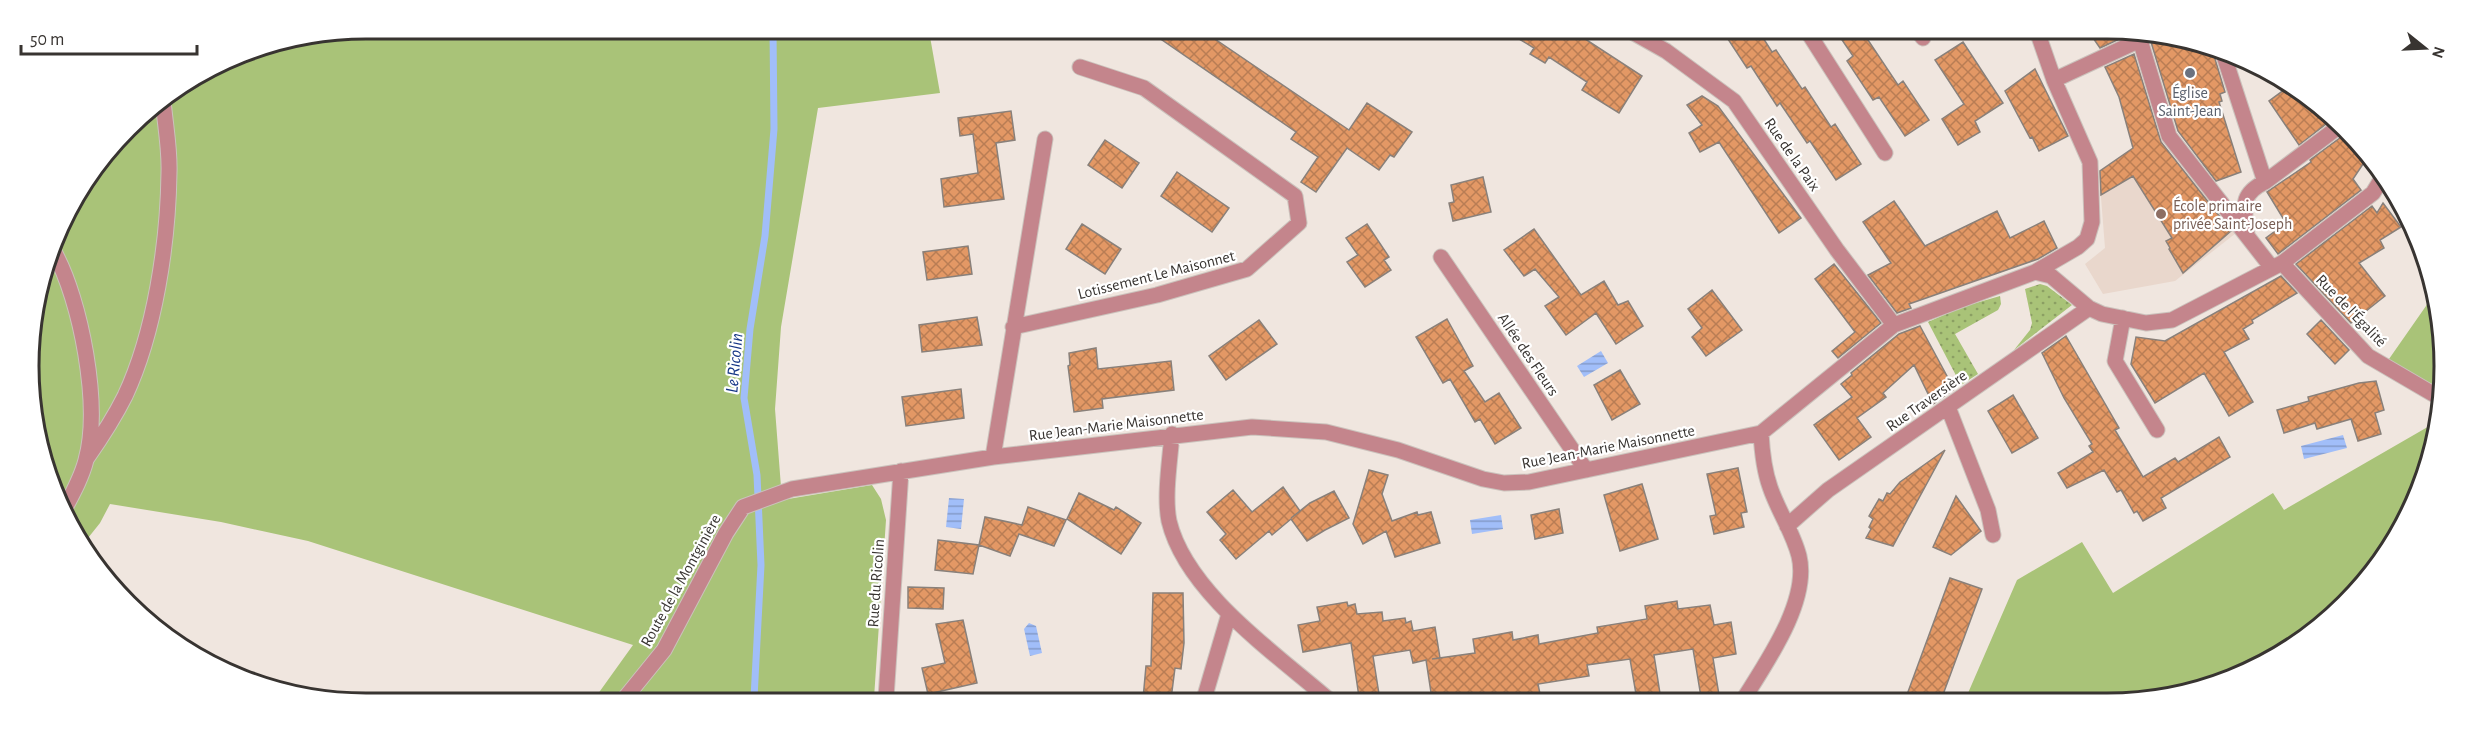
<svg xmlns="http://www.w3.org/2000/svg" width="2473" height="732" font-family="'Alegreya Sans',sans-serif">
<defs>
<pattern id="garden-dots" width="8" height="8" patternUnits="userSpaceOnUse" patternTransform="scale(1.5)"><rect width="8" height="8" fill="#a9c378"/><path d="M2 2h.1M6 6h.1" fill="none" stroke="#8b9f63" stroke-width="1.8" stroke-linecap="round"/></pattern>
<pattern id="water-rules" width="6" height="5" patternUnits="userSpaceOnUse" patternTransform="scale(1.5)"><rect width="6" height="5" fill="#a1bef9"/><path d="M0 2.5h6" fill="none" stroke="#849bca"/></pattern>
<pattern id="building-cross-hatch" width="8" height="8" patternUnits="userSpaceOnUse" patternTransform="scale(1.5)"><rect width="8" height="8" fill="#e39865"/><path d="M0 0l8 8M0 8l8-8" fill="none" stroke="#b97d54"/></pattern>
</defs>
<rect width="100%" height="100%" fill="#f0e6df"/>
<!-- built -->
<path fill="#e9d7cc" d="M2160 133 2163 144 2236 233 2175 281 2103 294 2085 264 2105 248 2099 172Z"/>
<!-- grass -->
<path fill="#a9c378" d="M366 29 929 31 940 93 818 108 781 327 775 409 782 500 872 485 881 499 886 520 874 698H595L633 645 308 541 221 522 110 504 100 523 84 543 40 454 29 344 63 216 143 112 237 54Z
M2434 290 2438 300V400L2389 359 2426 306Z
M2438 421V432L2410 516 2345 605 2256 669 2151 701 1965 700 2017 580 2082 542 2113 593 2273 493 2284 510Z"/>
<!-- garden -->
<path fill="url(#garden-dots)" d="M2040 284 2047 286 2072 305 2014 350 2030 330 2032 323 2025 289Z
M2000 296 2001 304 1998 310 1955 334 1978 374 1961 385 1928 322 1962 307Z"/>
<!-- water -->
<path fill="url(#water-rules)" d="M1601 351 1608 363 1584 377 1577 366Z
M2343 435 2347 448 2304 459 2301 446Z
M949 498 964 499 961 529 946 527Z
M1501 515 1503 529 1472 534 1470 520Z
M1029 623 1036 626 1042 653 1030 656 1024 629Z"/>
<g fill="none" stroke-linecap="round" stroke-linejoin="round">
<!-- stream -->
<path stroke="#a1bef9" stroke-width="7" d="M754 698 761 565 757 475 744 398 750 329 765 236 774 129 773 30"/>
</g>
<!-- building -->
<path fill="url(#building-cross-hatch)" stroke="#89807a" stroke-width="1.5" d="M1149 31H1203L1349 130 1367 103 1412 132 1394 157 1390 155 1379 170 1347 148 1316 192 1301 182 1318 157 1291 139 1296 132Z
M1509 33H1576L1642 76 1619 113 1582 90 1587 82 1549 57 1545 63 1530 54 1534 48Z
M1724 33H1760L1772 52 1776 50 1802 89 1805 87 1831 127 1835 124 1861 164 1836 180 1810 141 1807 143 1780 103 1777 106 1751 66 1747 68Z
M1838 34H1864L1898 85 1903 81 1929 120 1905 136 1879 97 1873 100 1847 61 1853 56Z
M2091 35H2128L2100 48Z
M2154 35H2173L2215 53V59L2225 92 2220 94 2222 101 2219 102 2241 172 2216 181 2178 131 2151 42Z
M1963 42 2003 103 1975 121 1980 132 1958 145 1942 119 1964 104 1935 60Z
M2134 54 2161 142 2231 231 2183 273 2169 249 2170 248 2166 241 2172 238 2133 176 2101 195 2100 171 2133 148 2119 97 2105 67Z
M2035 69 2068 136 2039 151 2032 137 2030 138 2005 91Z
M2292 84 2330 121 2299 145 2269 101Z
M1702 96 1718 106 1801 218 1779 233 1719 142 1700 152 1689 133 1702 125 1687 105Z
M1011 111 1015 140 996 143 1004 199 944 207 941 179 978 173 973 134 960 136 958 118Z
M2344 135 2367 158 2353 179 2361 190 2278 254 2266 238 2286 223 2267 192 2311 162 2310 160Z
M1105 140 1139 163 1122 188 1088 165Z
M1177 172 1229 208 1212 232 1161 196Z
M1483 177 1491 212 1453 221 1449 203 1454 202 1451 185Z
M1894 201 1925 246 1997 211 2010 238 2044 221 2057 248 2038 259 1909 304 1911 308 1897 313 1868 275 1891 263 1863 222Z
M2383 203 2401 227 2380 240 2384 248 2359 263 2385 296 2351 323 2296 264 2372 206 2377 213Z
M1082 224 1121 249 1105 274 1066 249Z
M1367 224 1389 257 1384 260 1391 270 1365 287 1347 262 1358 255 1346 238Z
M1534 229 1581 295 1604 281 1618 305 1628 301 1643 326 1616 344 1596 313 1566 335 1545 306 1559 297 1535 269 1524 276 1504 250Z
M968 246 972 274 927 280 923 252Z
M1834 264 1881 323 1838 358 1832 351 1855 332 1815 279Z
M2281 276 2297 293 2252 320 2253 323 2243 329 2249 339 2224 352 2253 402 2229 416 2204 373 2155 403 2131 364 2136 337 2165 341Z
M1712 290 1742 330 1706 356 1692 337 1702 328 1688 309Z
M977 317 982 345 922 352 919 325Z
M1447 319 1473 366 1464 371 1485 402 1499 393 1521 428 1495 444 1480 419 1475 422 1450 379 1443 383 1416 337Z
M1259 320 1277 344 1226 380 1209 356Z
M2321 320 2349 350 2335 364 2307 334Z
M1920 326 1954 389 1933 404 1914 365 1883 393 1886 397 1857 418 1871 437 1839 460 1814 425 1852 397 1841 384 1852 375 1851 373 1899 334Z
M2066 336 2119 428 2115 430 2143 477 2175 458 2178 462 2219 437 2230 457 2161 498 2166 508 2143 521 2137 511 2134 513 2121 490 2117 492 2104 470 2067 488 2058 473 2093 452 2089 446 2092 444 2064 398 2042 353Z
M1096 348 1098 369 1171 361 1174 390 1102 399 1103 408 1074 412 1068 366 1070 365 1069 353Z
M1620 370 1640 404 1612 420 1594 385Z
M2376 381 2384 410 2375 413 2381 434 2358 441 2351 419 2317 429 2315 423 2284 433 2277 410 2309 401 2308 397 2359 383Z
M961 389 964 418 906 426 902 397Z
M2013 395 2038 438 2012 453 1988 411Z
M1945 450 1893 546 1866 538 1871 529 1869 527 1873 519 1869 516 1879 499 1883 501 1887 493 1890 494 1900 482Z
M1738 468 1747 512 1741 513 1744 527 1714 534 1710 516 1716 515 1707 474Z
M1369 470 1388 475 1382 494 1392 521 1417 512 1418 515 1431 512 1440 543 1395 557 1386 531 1363 544 1353 524Z
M1642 484 1658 539 1620 551 1604 495Z
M1283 487 1300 511 1291 518 1310 503 1334 491 1349 518 1325 530 1307 541 1291 519 1272 535 1269 531 1236 559 1220 540 1226 534 1207 512 1233 490 1252 512Z
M1079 493 1114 510 1116 507 1141 523 1121 554 1067 519Z
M1956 496 1981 531 1951 555 1933 547Z
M1028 507 1066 520 1054 546 1019 534 1010 556 979 545 985 517 1022 525Z
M1559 509 1563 533 1535 539 1531 515Z
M938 540 979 545 973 574 935 570Z
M1950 578 1982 589 1941 700H1905Z
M908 587 944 588 943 609 908 608Z
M1153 593H1183L1184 643 1181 669 1175 668 1171 699H1143L1146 666H1151Z
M1677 601 1678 609 1710 605 1714 625 1731 622 1736 654 1713 658 1719 695 1701 697 1693 649 1654 655 1661 700H1637L1630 659 1587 665 1589 676 1538 684 1541 699H1432L1426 660 1413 663 1410 650 1373 656 1379 694 1359 697 1351 643 1303 652 1298 625 1320 621 1317 607 1347 602 1348 606 1355 604 1357 614 1382 612 1383 621 1405 618 1406 623 1411 621 1413 631 1435 627 1440 658 1432 659 1475 653 1473 639 1512 632 1513 640 1538 635 1539 644 1598 633 1597 627 1647 619 1645 606Z
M963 620 977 683 928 694 922 668 945 663 936 624Z"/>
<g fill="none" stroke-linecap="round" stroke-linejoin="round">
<defs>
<path id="minor" d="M1634 33 1666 51 1734 101 1837 250 1894 325
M1809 34 1885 153
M1920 34 1923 38
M2140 40 2169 136 2272 268
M2224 56 2265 182C2238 195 2245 209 2247 235
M2054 80 2140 40 2144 35
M2265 182 2337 128
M54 252C81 300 101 406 86 460 82 476 74 491 66 506
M1441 257 1586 470
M2282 263 2368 356 2433 394
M2035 272 2051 276 2089 308 2102 314 2146 323 2172 320 2282 263 2373 193 2384 175
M2123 318 2115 361 2157 430
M1013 327 1157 295 1247 269 1299 223 1295 196 1144 88 1080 67
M1948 407 1988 510 1993 535
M1172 434C1170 460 1164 496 1169 521 1186 592 1275 653 1328 699
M993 457 1045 139
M87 458C101 438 114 418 125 396 155 332 168 243 169 173 170 149 165 124 163 100
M1787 526 1828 490 2089 308
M625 698 664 650 726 533 743 507 792 489 993 457 1252 427 1326 432 1398 450 1483 479 1504 483 1529 482 1761 433 1894 325 2035 272 2078 247 2087 239 2092 222 2090 162 2054 80 2038 34
M886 698 901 471
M1204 699 1229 614
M1743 700C1766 663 1810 601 1799 556 1793 532 1778 511 1770 487 1764 470 1762 452 1761 433"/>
</defs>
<!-- minor casing -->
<use href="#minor" stroke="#cbc2bc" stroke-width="17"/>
<!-- minor -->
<use href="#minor" stroke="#c4858c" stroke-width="15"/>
</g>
<!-- markers -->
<circle fill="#6b7280" stroke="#fff" stroke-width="2" cx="2190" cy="73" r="6"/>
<circle fill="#8d6e63" stroke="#fff" stroke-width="2" cx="2161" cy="214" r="6"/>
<g text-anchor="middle" stroke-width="4.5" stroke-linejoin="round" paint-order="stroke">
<!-- worship labels -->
<g font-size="16" fill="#5b616d" stroke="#fff">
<text x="2190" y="98">Église<tspan x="2190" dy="18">Saint-Jean</tspan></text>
</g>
<!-- street labels -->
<g font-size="16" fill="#383431" stroke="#fff">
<text transform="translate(1793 154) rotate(55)" y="6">Rue de la Paix</text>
<text transform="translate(1156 274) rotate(-14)" y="6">Lotissement Le Maisonnet</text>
<text transform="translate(2352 310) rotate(46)" y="6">Rue de l'Égalité</text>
<text transform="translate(1529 354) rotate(56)" y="6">Allée des Fleurs</text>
<text transform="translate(1926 400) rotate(-35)" y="6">Rue Traversière</text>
<text transform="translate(1116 424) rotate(-7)" y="6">Rue Jean-Marie Maisonnette</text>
<text transform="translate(1608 446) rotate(-11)" y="6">Rue Jean-Marie Maisonnette</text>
<text transform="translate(680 580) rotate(-61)" y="6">Route de la Montginière</text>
<text transform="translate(875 583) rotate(-86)" y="6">Rue du Ricolin</text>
</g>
<!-- education labels -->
<g font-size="16" fill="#785e54" stroke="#fff" text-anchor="start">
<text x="2173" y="211">École primaire<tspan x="2173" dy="18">privée Saint-Joseph</tspan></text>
</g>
<!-- water labels -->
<g font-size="18" font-style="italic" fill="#143485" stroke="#fff">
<text transform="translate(734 363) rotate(-85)" y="6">Le Ricolin</text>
</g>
</g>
<!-- crop -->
<path d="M0 0H2473V732H0ZM366 39H2107A327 327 0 0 1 2434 366V366A327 327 0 0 1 2107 693H366A327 327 0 0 1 39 366V366A327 327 0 0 1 366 39Z" fill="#fff" fill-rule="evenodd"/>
<path fill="none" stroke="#383431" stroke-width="3" d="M366 39H2107A327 327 0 0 1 2434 366V366A327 327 0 0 1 2107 693H366A327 327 0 0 1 39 366V366A327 327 0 0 1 366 39Z"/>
<!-- north arrow -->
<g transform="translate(2425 48) rotate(108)" stroke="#ffffff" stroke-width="4.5" paint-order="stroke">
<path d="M0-4.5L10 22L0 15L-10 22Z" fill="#383431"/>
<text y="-9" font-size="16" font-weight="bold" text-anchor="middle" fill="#383431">N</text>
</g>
<!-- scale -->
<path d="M21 45v9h176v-9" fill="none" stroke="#383431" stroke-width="3"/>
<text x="30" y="45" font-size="18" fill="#383431" stroke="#ffffff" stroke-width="4.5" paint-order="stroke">50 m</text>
</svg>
